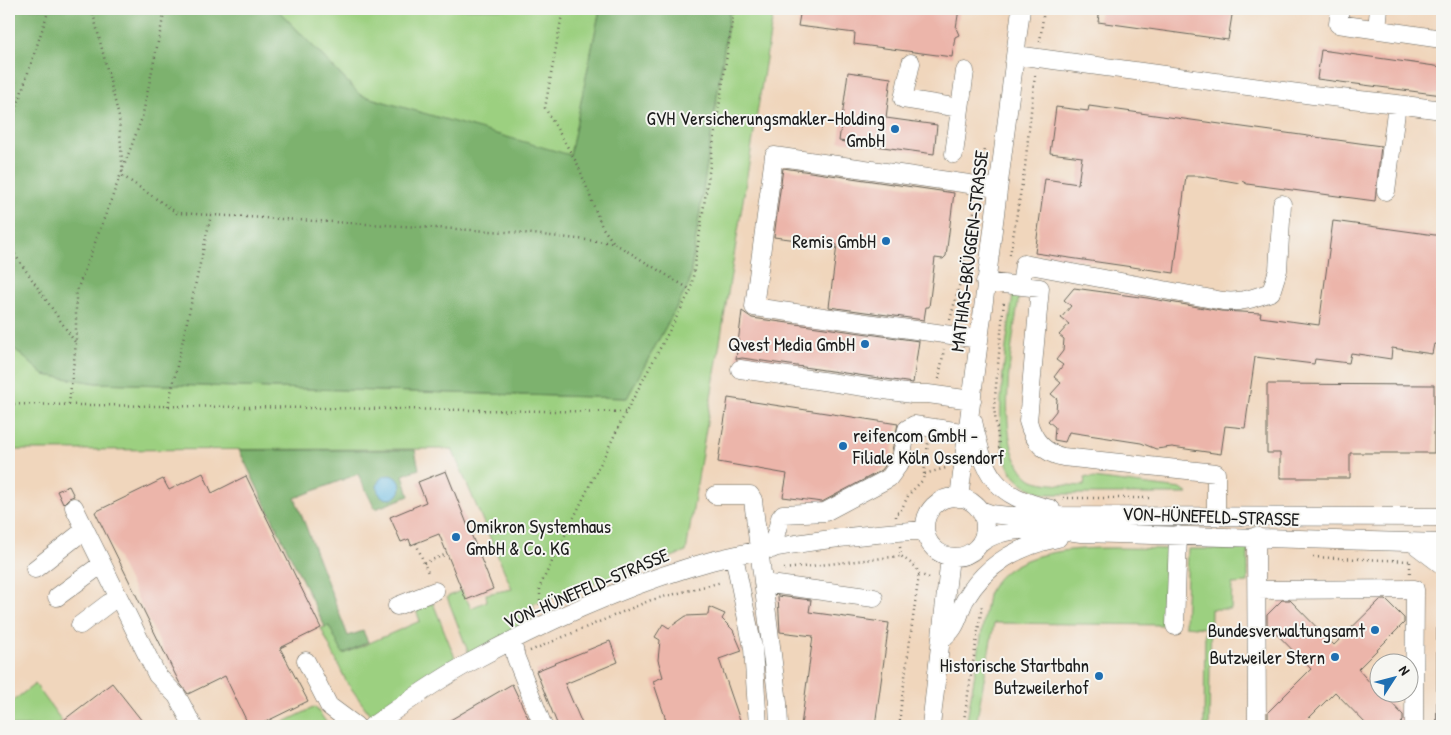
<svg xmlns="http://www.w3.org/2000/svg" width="1451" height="735" font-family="'Patrick Hand',sans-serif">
<rect width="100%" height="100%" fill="#f6f6f2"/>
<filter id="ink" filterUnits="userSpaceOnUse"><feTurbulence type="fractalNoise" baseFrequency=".02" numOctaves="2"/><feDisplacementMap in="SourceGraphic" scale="10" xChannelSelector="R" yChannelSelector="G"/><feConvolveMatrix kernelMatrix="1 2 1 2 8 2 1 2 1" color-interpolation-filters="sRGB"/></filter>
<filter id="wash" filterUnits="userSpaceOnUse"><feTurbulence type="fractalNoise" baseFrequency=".0096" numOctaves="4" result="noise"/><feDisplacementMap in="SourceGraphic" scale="20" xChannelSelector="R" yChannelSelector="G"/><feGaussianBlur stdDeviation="1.12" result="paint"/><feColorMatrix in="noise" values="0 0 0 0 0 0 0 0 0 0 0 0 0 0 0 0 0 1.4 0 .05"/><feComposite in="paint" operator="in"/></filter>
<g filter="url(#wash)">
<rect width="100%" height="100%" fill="#ece4c8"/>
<!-- built -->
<path fill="#f0d6bc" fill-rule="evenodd" d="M774 9H1442V726H9V450L452 449 521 608 686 552ZM1378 662H1408V692H1378Z"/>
<!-- green -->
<path fill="#9cd080" stroke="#5c764e" d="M277 9H600L570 156 360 95Z
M730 9H774L686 552 533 604 536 618 469 654 447 597 462 590 471 608 487 601 486 594 512 589 452 449 9 450V344L44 375 96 383 627 398 689 284Z
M1014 286 1019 295C1014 337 990 451 1031 479 1040 485 1072 485 1084 486L1085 477 1181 489 1188 494H1045C1027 489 1012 479 1006 461 992 421 1009 330 1014 286Z
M1170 549 1167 625 994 623 976 725 1044 726H966L988 595C1011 537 1119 549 1170 549Z
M1188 549H1248V583L1232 584 1231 609H1211L1209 726H1204L1205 628 1185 626Z
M433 603 456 660 371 716 346 681 321 628 329 626 344 654 420 621 416 610Z
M35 684 62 721 55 726H9V704Z
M315 707 329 726H276Z"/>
<!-- forest -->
<path fill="#7db26e" stroke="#4c6745" d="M9 9H277L360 95 570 155 600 9H730L689 284 627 398 97 383 44 375 9 344Z
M239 450H415L419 469 403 475 409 496 375 509 358 474 295 498 348 636 363 631 368 642 343 654 329 626 325 627Z"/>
<!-- water -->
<path fill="#65b8e1" stroke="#406a7e" d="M377 487a12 12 0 1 1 24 0a12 12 0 1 1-24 0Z"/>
<g id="blocks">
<!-- building -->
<path fill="#ecb5aa" d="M801 9H959L956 28 959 35 955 37 952 57 854 44 855 33 798 26Z
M1100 9H1233L1228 40 1098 22Z
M1321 50 1442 67V95L1317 79Z
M848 72 891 78 886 118 937 125 934 154 839 141Z
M1089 106 1381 146 1375 201 1247 184 1242 181 1240 183 1200 176H1186L1174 273 1035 253 1045 179 1078 184 1082 157 1050 153 1056 107 1088 111Z
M783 168 954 193 946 256 943 259 935 258 929 307H926L924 320 829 307 837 245 774 237Z
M1333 221 1442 236V345L1434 344 1432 354 1392 348 1391 359 1351 353 1349 363 1315 359 1314 364 1255 357 1245 428 1225 426 1221 454 1172 447 1156 449 1141 443 1069 432 1065 442 1054 440 1055 427 1048 421 1056 411 1057 399 1051 394 1061 383 1054 377 1063 365 1056 360 1063 351 1064 339 1059 335 1069 324 1061 318 1071 306 1064 300 1074 288 1147 298 1221 311 1261 313 1260 317 1319 325Z
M742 311 752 318 919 341 913 383 742 358 736 359Z
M1267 384 1434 385V453H1350V478H1280V453H1267Z
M728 398 898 424 890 459 882 470 822 502 783 497 787 474 718 462Z
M446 471 493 589 466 600 439 534 411 545 409 539 401 542 390 517 426 502 418 482Z
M203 473 212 493 246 476 321 628 280 648 308 701 257 726H249L225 676 188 694 179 682 95 512 163 479 169 490Z
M69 486 74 496 69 498 63 504 57 491Z
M778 596 811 600 809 612 889 623 875 726H801L813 636 780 632Z
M1282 600H1290L1334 645 1380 600H1386L1404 618V623L1358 669 1378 692H1381L1403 715V721L1398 726H1368L1335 692 1301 726H1271L1268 723V712L1311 669 1267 624V615Z
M709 607 725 614 722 619 733 630 742 651 719 659 742 726H668L653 681 663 677 658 660 660 640 655 637 663 624 669 628 686 616 708 615Z
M610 641 618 662 565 684 583 726H558L536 671Z
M112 683 146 726H56Z
M512 684 532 726H440Z"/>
</g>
</g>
<g filter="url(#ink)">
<use href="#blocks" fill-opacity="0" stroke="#656258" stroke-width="1"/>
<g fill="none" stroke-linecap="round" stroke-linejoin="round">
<defs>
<path id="minor" d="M1340 9 1338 24 1442 39
M1377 29 1379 9
M1016 55 1313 95 1397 104 1386 191
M911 63 903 99 960 108
M1397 104 1442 110
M954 154 965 71
M985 282 1040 288 1028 421C1033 440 1044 453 1063 457L1216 473V515
M1021 286 1024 264 1223 301C1241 303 1254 298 1271 292L1278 270 1282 204
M979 339 754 307 774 156 997 188
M740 369 912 394H928L972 400
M973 421C985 477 994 495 1051 509
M715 495H750L753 500 778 703 779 726
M925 527a30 30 0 1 1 60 0a30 30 0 1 1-60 0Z
M959 498 1021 9
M74 507 157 675 177 696 193 726
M980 510 991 514 1009 516 1442 517
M1256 536 1257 726
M981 543C1003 524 1054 529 1081 533L1442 543
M1413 543 1442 565
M772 549 780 518 783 514 825 512 889 478 900 463 907 429 914 425 968 433
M734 556 753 648 758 726
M35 569 77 536 86 532
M763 583 874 598
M1257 590 1415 589 1414 726
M57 597 102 564
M397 606 435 591
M80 625 109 603 119 598
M1175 626 1178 535
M943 639C945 635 950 633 953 628 959 620 960 609 965 600 986 564 1018 546 1058 538
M512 641 516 658 543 726
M306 661 329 706 356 726
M372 726C403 705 434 682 467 664 544 622 627 584 711 561 781 543 854 535 925 530
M931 726 950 557"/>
</defs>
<!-- minor casing -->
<use href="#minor" stroke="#656258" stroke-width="19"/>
<!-- path -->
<path stroke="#656258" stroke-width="2.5" stroke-dasharray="1 4" stroke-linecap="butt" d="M92 9 119 117 123 176 177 213 524 233 614 243 691 290
M563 9 545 108 578 165 602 227 614 243
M1040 42 1044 9
M9 130 49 9
M982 171 985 149
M9 246 75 342
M1010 255 1025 166 1035 75
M950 320 962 275 976 201
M939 379 944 349
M9 404 626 412
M69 404 76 343V293L142 118 165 9
M168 406 211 215
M1000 453 994 408 1004 300
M924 474 928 443
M1063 498H1153
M896 517V513L900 512 909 494 923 480 924 474 946 468
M416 543 429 575
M900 547 901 556 916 567 919 574 932 579
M1313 557 1409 561
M424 563 447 554
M784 569 901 556
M1410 573V562
M540 610V586L626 412 691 290 734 9
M530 651 651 600 722 582
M900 726V713L919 574
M963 726 982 606"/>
<!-- minor -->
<use href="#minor" stroke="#fff" stroke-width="18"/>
<!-- tram -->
<path stroke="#1c1c1c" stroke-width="1" d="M1437 726V623"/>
</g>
</g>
<!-- markers -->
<g fill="#1f6fb2" stroke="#f6f6f2" stroke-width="2">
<circle cx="895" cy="129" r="5"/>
<circle cx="886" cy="241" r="5"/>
<circle cx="865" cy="344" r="5"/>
<circle cx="843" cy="446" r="5"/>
<circle cx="456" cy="537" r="5"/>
<circle cx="1375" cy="630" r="5"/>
<circle cx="1335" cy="657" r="5"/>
<circle cx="1099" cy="676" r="5"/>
</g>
<g text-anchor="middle" stroke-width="4" stroke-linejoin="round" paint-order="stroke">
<!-- poi labels -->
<g font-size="19" fill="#1c1c1c" stroke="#f6f6f2" text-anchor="end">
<text x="885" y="125">GVH Versicherungsmakler-Holding<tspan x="885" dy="22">GmbH</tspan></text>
<text x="876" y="248">Remis GmbH</text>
<text x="855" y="351">Qvest Media GmbH</text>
<text x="853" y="442" text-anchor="start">reifencom GmbH -<tspan x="853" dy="22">Filiale Köln Ossendorf</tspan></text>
<text x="466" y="533" text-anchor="start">Omikron Systemhaus<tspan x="466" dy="22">GmbH &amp; Co. KG</tspan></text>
<text x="1365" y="637">Bundesverwaltungsamt</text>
<text x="1325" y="664">Butzweiler Stern</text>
<text x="1089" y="672">Historische Startbahn<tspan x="1089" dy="22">Butzweilerhof</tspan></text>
</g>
<!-- street labels -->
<g font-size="19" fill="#1c1c1c" stroke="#f6f6f2">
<text transform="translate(969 251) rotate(-83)" y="7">MATHIAS-BRÜGGEN-STRASSE</text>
<text transform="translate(1211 516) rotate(2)" y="7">VON-HÜNEFELD-STRASSE</text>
<text transform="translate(586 588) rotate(-23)" y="7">VON-HÜNEFELD-STRASSE</text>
</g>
</g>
<!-- margin -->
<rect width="1451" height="735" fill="none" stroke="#f6f6f2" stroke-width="30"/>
<!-- north arrow -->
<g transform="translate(1394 678) rotate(54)"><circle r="24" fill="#f6f6f2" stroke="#9f9f9c"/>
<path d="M0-4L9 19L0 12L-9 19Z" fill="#1f6fb2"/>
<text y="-8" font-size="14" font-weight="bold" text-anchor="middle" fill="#1c1c1c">N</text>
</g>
</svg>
